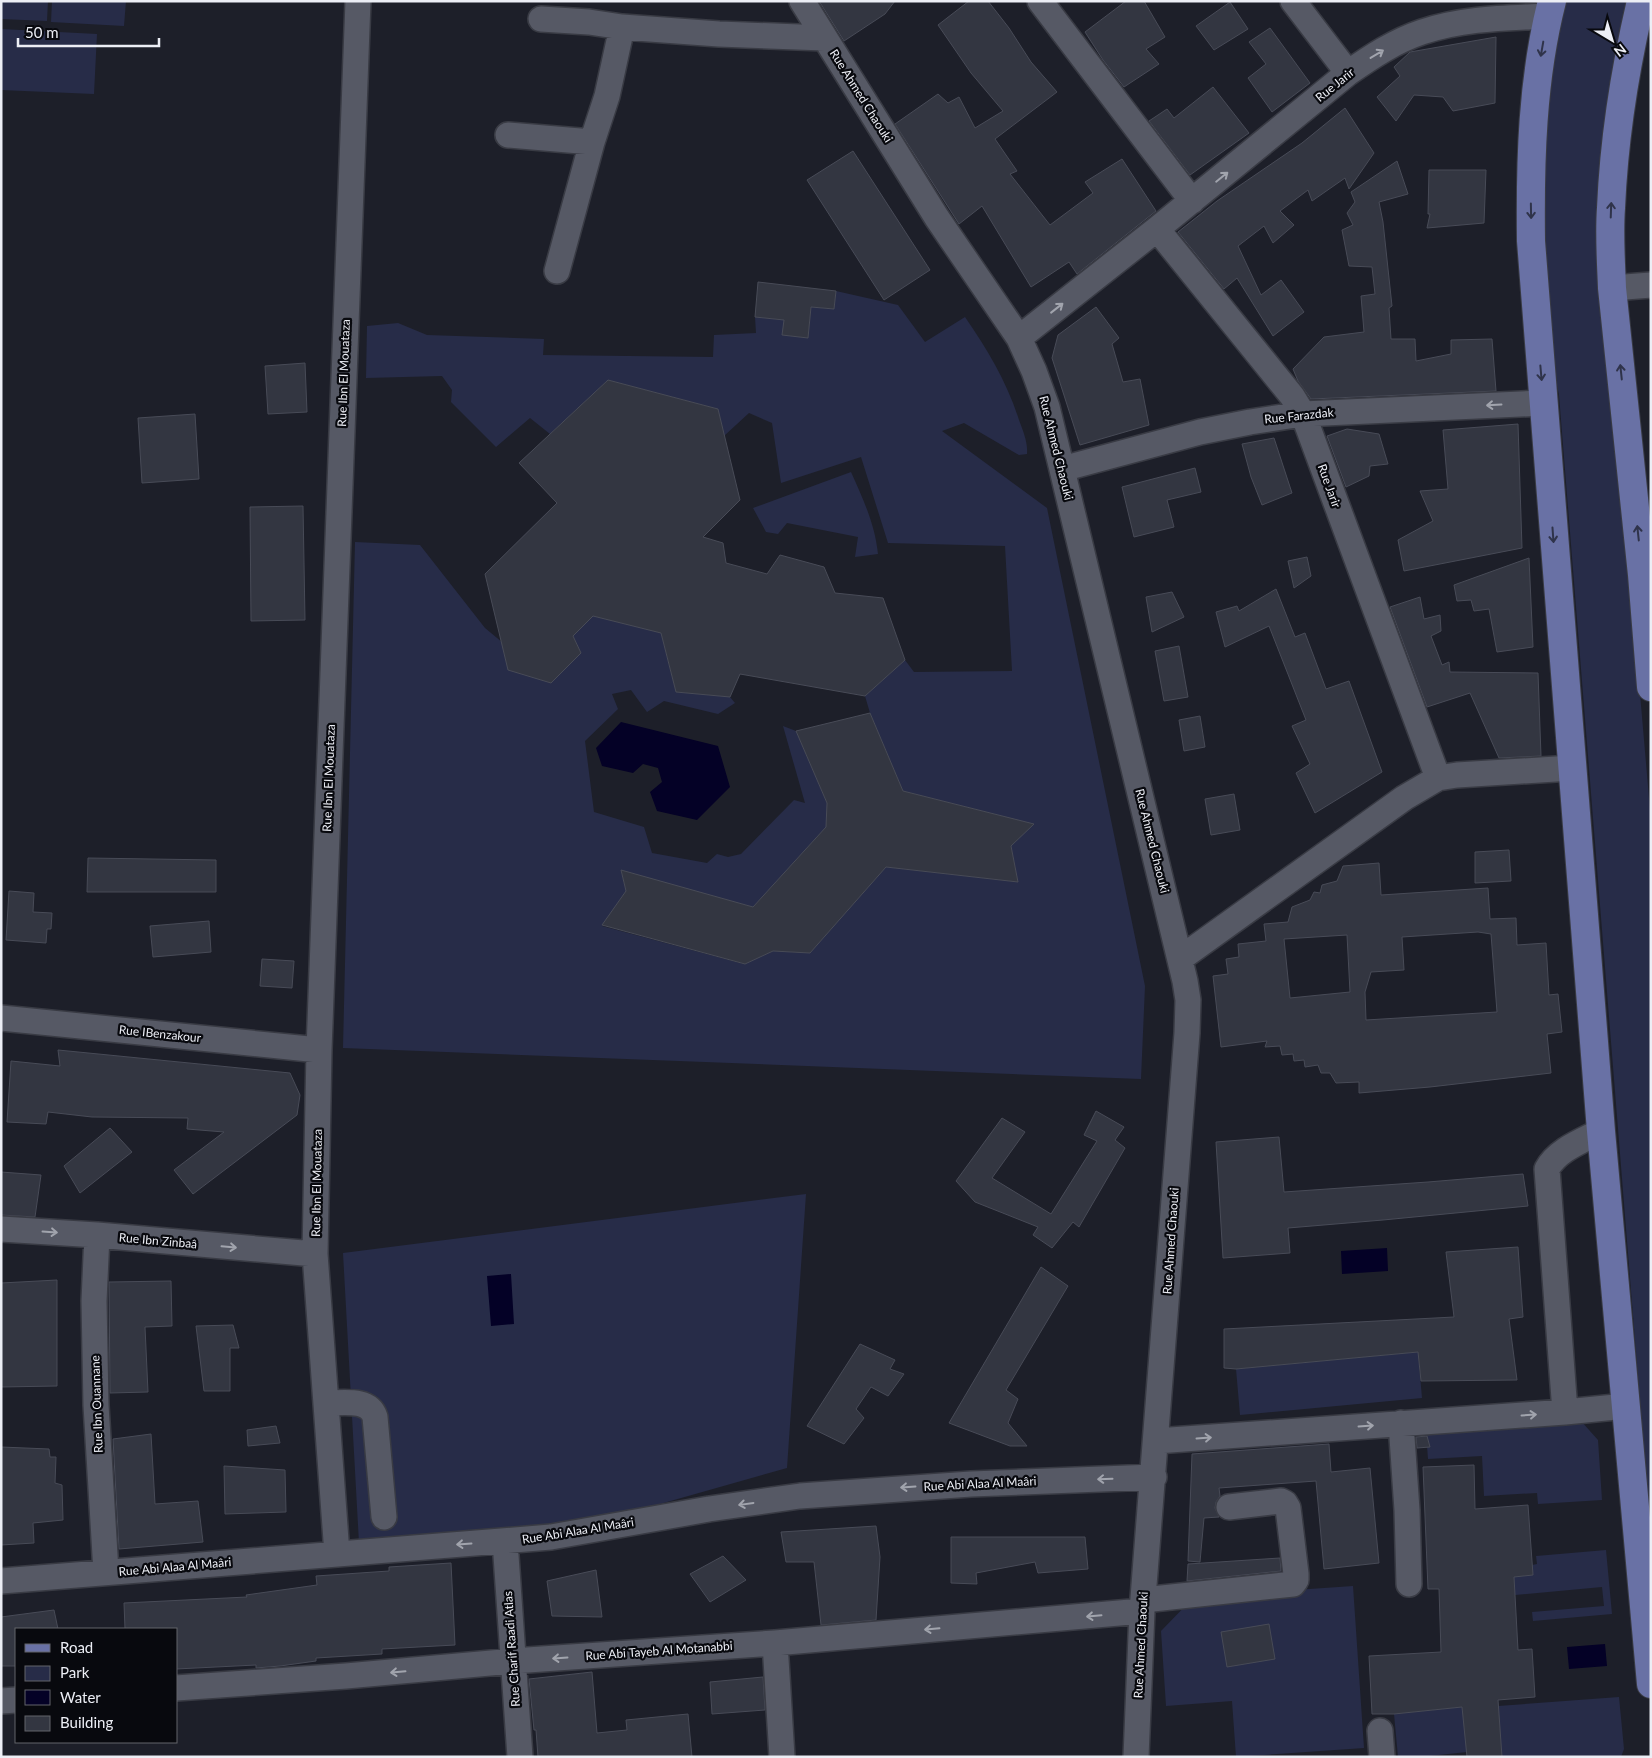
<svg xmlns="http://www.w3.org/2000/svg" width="1652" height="1758" font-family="Lato,sans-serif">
<rect width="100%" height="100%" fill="#1d1f29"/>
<!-- green -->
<path fill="#272c48" d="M1 1H48L47 21 1 19Z
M52 1H126L124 26 51 22Z
M1564 1H1628L1618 39 1603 230 1617 427 1651 821V1539L1559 395 1543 319 1544 152 1558 27Z
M1 29 97 34 94 94 1 90Z
M836 291 898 305 925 342 965 317C987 349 1007 382 1019 420 1023 431 1028 442 1027 454L1019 455 964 423 942 431 1047 508 1145 986 1141 1079 343 1048 355 542 420 545 485 628 551 683 581 653 573 636 593 616 661 633 676 692 730 697 735 703 718 714 664 701 647 712 631 690 612 694 618 709 585 741 594 812 644 827 652 853 707 863 717 854 728 857 741 854 794 800 805 803 783 726 796 731 827 803 826 827 753 907 621 871 626 891 602 926 744 964 773 951 810 953 886 867 1018 882 1011 846 1033 824 903 791 870 713 865 696 905 660 914 672 1012 671 1005 546 888 543 861 457 781 483 772 423 749 413 724 436 718 409 608 380 550 434 530 418 496 447 451 402 452 390 442 376 366 378 367 326 398 323 427 335 544 339 543 355 713 357 714 335 756 333 755 317 784 320 783 335 808 338 811 307 834 309Z
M851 472C863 499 875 524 878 554L855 557 858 537 787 523 778 534 766 532 753 508Z
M806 1194 787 1468 600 1521 359 1543 343 1253Z
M1418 1352 1422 1398 1240 1415 1236 1369Z
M1581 1421 1598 1440 1602 1500 1538 1504 1537 1493 1484 1496 1482 1456 1428 1459 1426 1432Z
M1606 1550 1612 1614 1533 1621 1532 1612 1604 1606 1602 1587 1515 1595 1514 1577 1533 1575 1532 1565 1537 1564 1536 1556Z
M1353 1586 1364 1748 1236 1757 1232 1701 1166 1706 1161 1631 1194 1597Z
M1619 1697 1624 1749 1621 1757H1502L1498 1706Z
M1462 1707 1467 1752 1420 1757H1398L1394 1714Z"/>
<!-- water -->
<path fill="#040126" d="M621 722 718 746 730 787 697 820 657 811 650 792 662 782 658 768 643 764 633 773 602 766 596 748Z
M1387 1248 1388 1271 1342 1274 1341 1251Z
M511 1274 514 1324 491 1326 487 1276Z
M1605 1644 1607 1666 1569 1669 1567 1647Z"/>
<!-- building -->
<path fill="#333641" stroke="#484b57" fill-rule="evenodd" d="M819 1H895L885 14 844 41Z
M969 1H988L1009 28 1031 62 1057 92 995 139 1017 171 1010 174 1050 225 1093 193 1085 182 1122 159 1156 211 1077 274 1069 262 1031 287 982 206 959 224 895 124 938 94 948 103 959 97 975 128 1003 111 971 73 938 25Z
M1126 1H1144L1165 37 1146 49 1159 64 1124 87 1103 60 1085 32Z
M1230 2 1248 29 1214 50 1196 26Z
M1270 28 1310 83 1272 112 1248 78 1266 64 1249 42Z
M1496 37 1495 103 1453 111 1443 97 1414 95 1396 121 1377 97 1400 76 1394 67 1410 52Z
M1213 87 1249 133 1190 175 1149 121 1167 109 1174 118Z
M1345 108 1374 153 1349 189 1345 178 1312 201 1308 190 1280 211 1294 225 1273 243 1264 226 1238 246 1261 295 1281 280 1304 312 1273 336 1237 278 1224 289 1178 232 1217 201 1302 143Z
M853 151 930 270 884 300 807 180Z
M1397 161 1408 194 1379 202 1383 222 1392 306 1389 308 1391 339H1415L1416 361 1451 354V340L1492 339 1496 391 1311 399 1298 381 1293 369 1324 337 1364 332 1361 296 1375 294 1372 267 1349 266 1342 230 1353 225 1347 213 1355 202 1351 192Z
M1429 170H1486L1484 223 1427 228 1430 214H1428Z
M758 282 836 291 834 309 811 307 808 338 782 335 784 320 755 317Z
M1096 307 1119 338 1112 344 1123 382 1140 379 1149 425 1080 445 1052 358 1058 335Z
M305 363 307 412 268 414 265 366Z
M608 380 718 409 740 500 703 537 723 543 726 563 767 574 780 555 824 567 835 593 883 598 905 660 865 696 740 674 730 697 676 692 661 633 593 616 573 636 581 653 551 683 508 670 485 574 557 503 519 463Z
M195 414 199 479 142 483 138 418Z
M1518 424 1522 548 1404 571 1398 540 1433 521 1420 491 1448 489 1443 430Z
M1347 429 1379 434 1388 464 1370 466 1369 476 1346 487 1327 436Z
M1274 438 1292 493 1262 505 1251 477 1242 444Z
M1195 468 1201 492 1167 500 1174 527 1134 537 1122 487Z
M303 506 305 620 251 621 250 507Z
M1307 557 1311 576 1294 588 1288 561Z
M1529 558 1533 647 1497 652 1489 609 1474 611 1471 600 1457 601 1454 585Z
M1276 589 1295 637 1305 633 1326 689 1349 681 1382 772 1315 813 1296 773 1310 764 1292 726 1306 720 1269 626 1225 647 1216 612 1237 606 1239 611Z
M1172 592 1184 617 1152 632 1146 597Z
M1420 597 1424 619 1440 615 1441 631 1431 636 1442 665 1449 662 1450 672 1538 673 1541 756 1499 758 1470 693 1427 707 1390 607Z
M1179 646 1188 697 1164 701 1155 651Z
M870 713 903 791 1034 824 1011 846 1018 882 886 867 810 953 773 951 745 964 602 925 626 891 621 870 753 907 826 827 827 803 796 731Z
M1200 716 1205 747 1184 751 1179 720Z
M1234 794 1240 830 1211 835 1205 799Z
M1509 850 1511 881 1475 883V852Z
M88 858 216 860V892H87Z
M1379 863 1381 895 1488 888 1490 919 1516 918 1517 945 1546 943 1549 995 1558 994 1562 1032 1547 1034 1551 1073 1430 1087 1359 1093V1082L1336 1083 1330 1073H1321L1318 1065 1305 1067 1304 1060 1294 1061 1293 1054 1282 1055 1280 1046 1265 1047 1267 1041 1221 1047 1213 976 1228 974 1226 959 1239 957 1238 944 1266 941 1264 924 1288 922 1292 907 1310 900 1314 892 1320 893 1322 885 1337 881 1343 866ZM1478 932 1491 934 1497 1012 1366 1020 1365 992 1371 972 1404 970 1402 937ZM1347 935 1350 992 1290 998 1284 939Z
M9 891 34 893 33 912 52 913 51 929H47L46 943 6 940Z
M209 921 211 952 153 957 150 926Z
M262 959 294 961 292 988 260 986Z
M58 1050 290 1073 300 1095 297 1115 193 1194 174 1170 224 1132 187 1129 188 1118 92 1117 48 1112 46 1124 7 1122 11 1061 60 1066Z
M1096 1111 1124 1127 1115 1140 1125 1148 1079 1227 1073 1222 1052 1248 1033 1235 1038 1227 975 1202 956 1181 1002 1118 1025 1132 992 1178 1051 1214 1097 1141 1084 1135Z
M110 1128 132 1152 80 1193 64 1166Z
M1279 1137 1284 1192 1428 1182 1523 1174 1528 1206 1383 1220 1288 1228 1290 1253 1223 1258 1216 1142Z
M1 1172 41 1175 35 1217 1 1215Z
M1518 1247 1523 1317 1509 1319 1517 1380 1421 1381 1418 1352 1236 1369 1224 1368V1329L1454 1317 1446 1252Z
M1041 1267 1068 1286 1006 1390 1018 1399 1008 1423 1027 1446H1010L949 1423Z
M57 1280V1386L1 1387V1283Z
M171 1281 172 1326 145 1327 148 1392 110 1393 109 1282Z
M233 1325 239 1348H230V1391H204L196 1326Z
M860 1344 895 1360 890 1369 904 1374 888 1396 871 1387 856 1409 864 1418 844 1444 807 1426Z
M276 1426 280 1443 248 1446 247 1430Z
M151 1434 155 1504 198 1501 203 1542 119 1549 113 1439Z
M1427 1436 1430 1447 1417 1448 1416 1437Z
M1329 1444 1331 1472 1370 1468 1379 1563 1324 1569 1316 1481 1219 1488 1220 1496 1216 1502 1215 1508 1219 1517 1204 1518 1200 1562 1188 1561 1192 1454Z
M1 1447 49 1449 50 1457H56L55 1483 62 1485 63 1520 33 1523 34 1543 1 1545Z
M1474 1465 1475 1509 1528 1505 1533 1575 1514 1577 1518 1650 1532 1649 1535 1697 1498 1700 1502 1757H1467L1462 1707 1394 1714H1372L1369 1656 1441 1652 1439 1589H1428L1423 1467Z
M224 1466 285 1470 286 1512 225 1514Z
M876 1526 880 1557 876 1620 821 1625 814 1562H786L781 1532Z
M951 1537H1085L1088 1569 1038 1573 1035 1562 976 1573 977 1584 951 1583Z
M723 1556 746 1580 710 1602 690 1574Z
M1280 1558 1281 1571 1187 1581 1188 1564Z
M451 1563 455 1645 382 1649V1654L316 1658V1661L280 1666 256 1668V1665L176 1669V1629H125L124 1603 247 1597 246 1595 317 1585 316 1576 389 1571V1567Z
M596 1570 602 1617 552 1616 547 1581Z
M54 1610 58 1629H16V1666H1V1617Z
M1269 1624 1275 1659 1227 1667 1221 1632Z
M592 1672 597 1733 627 1730 626 1720 688 1714 692 1757H538L536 1730H534L529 1679Z
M763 1677 765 1710 712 1714 710 1682Z"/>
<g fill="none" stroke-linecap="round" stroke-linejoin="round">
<defs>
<path id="minor" d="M802 1 937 218 1019 338 1034 371 1047 407 1185 981 1188 1000 1187 1033 1142 1611 1136 1757
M1040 1 1192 201
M1293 1 1348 73
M541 19 589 22 622 27
M508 135 592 142 607 96 622 27 719 34 825 38
M1157 229 1292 396 1303 414 1438 778
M557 271 592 142
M1612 288 1651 285
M1019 338 1157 229 1348 73C1371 57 1395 41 1422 32 1463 18 1506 18 1548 16
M1062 469 1200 432 1250 422 1303 414 1543 403
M1181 958 1404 798 1438 778 1457 775 1572 768
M1 1018 319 1050
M1 1229 97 1235 315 1254
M97 1235 94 1301 96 1405 106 1572
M326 1403C343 1403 369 1398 375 1417L384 1517
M1565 1412 1547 1169C1557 1150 1582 1141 1601 1131
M1401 1423 1407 1510 1409 1584
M1156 1441 1565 1412 1626 1406
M505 1541 520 1757
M337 1554 315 1254 319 1050 358 1
M1 1581 551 1537 709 1509 800 1496 971 1484 1154 1477
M1143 1600 1293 1584 1296 1580V1574L1288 1508 1285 1503 1281 1501 1229 1507
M775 1643 782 1757
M176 1688 346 1676 513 1661 775 1643 1142 1611
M1 1701 16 1700
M1380 1731 1382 1757"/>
<path id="major" d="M1552 1C1532 79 1530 161 1531 241L1601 1131 1651 1684
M1641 1C1625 69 1614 138 1611 208 1609 235 1611 261 1612 288L1642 575 1651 687"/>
</defs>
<!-- minor casing -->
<use href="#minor" stroke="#393b44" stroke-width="28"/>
<!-- major casing -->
<use href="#major" stroke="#393b44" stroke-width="30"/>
<!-- minor -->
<use href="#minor" stroke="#565965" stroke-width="25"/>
<!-- major -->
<use href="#major" stroke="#6971a5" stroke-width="28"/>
</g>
<!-- one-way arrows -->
<defs><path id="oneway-shaft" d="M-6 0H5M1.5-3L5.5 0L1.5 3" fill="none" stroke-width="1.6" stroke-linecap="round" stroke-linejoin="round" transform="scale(1.25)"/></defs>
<g stroke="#2f334a">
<use href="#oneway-shaft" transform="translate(1542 49) rotate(100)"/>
<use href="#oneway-shaft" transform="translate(1611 210) rotate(-88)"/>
<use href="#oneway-shaft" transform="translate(1531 211) rotate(89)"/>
<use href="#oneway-shaft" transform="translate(1621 372) rotate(-96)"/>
<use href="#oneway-shaft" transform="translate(1541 373) rotate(85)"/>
<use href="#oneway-shaft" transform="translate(1638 533) rotate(-96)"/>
<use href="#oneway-shaft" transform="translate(1553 535) rotate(86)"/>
</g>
<g stroke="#a1a4ad">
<use href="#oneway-shaft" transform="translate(1377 54) rotate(-31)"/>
<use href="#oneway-shaft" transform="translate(1222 177) rotate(-39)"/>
<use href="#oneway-shaft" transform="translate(1057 308) rotate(-38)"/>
<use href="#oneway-shaft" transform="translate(1494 405) rotate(177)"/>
<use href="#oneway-shaft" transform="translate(50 1232) rotate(4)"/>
<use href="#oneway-shaft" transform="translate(229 1247) rotate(5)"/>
<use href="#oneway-shaft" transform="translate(1529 1415) rotate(-4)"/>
<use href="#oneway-shaft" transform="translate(1366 1426) rotate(-4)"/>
<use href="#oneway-shaft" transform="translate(1204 1438) rotate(-4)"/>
<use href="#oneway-shaft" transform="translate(1105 1479) rotate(178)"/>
<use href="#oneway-shaft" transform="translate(908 1487) rotate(176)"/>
<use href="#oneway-shaft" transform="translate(746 1504) rotate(172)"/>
<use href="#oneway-shaft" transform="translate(464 1544) rotate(176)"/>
<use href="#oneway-shaft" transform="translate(1094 1616) rotate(175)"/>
<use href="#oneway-shaft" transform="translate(932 1629) rotate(175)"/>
<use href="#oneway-shaft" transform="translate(560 1658) rotate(176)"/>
<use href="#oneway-shaft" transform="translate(398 1672) rotate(175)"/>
</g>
<g text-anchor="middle" stroke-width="4.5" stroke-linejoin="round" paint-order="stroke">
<!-- street labels -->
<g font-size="12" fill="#eceef5" stroke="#08090e">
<text transform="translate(1335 85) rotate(-39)" y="4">Rue Jarir</text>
<text transform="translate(861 96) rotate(58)" y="4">Rue Ahmed Chaouki</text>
<text transform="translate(344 373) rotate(-88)" y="4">Rue Ibn El Mouataza</text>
<text transform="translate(1299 416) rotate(-6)" y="4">Rue Farazdak</text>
<text transform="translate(1056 448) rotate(76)" y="4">Rue Ahmed Chaouki</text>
<text transform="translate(1329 486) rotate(70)" y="4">Rue Jarir</text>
<text transform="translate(329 778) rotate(-88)" y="4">Rue Ibn El Mouataza</text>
<text transform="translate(1152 841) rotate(76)" y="4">Rue Ahmed Chaouki</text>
<text transform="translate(160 1034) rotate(6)" y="4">Rue IBenzakour</text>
<text transform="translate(317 1183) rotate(-89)" y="4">Rue Ibn El Mouataza</text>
<text transform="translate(158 1241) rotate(5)" y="4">Rue Ibn Zinbaâ</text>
<text transform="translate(1171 1241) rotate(-86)" y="4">Rue Ahmed Chaouki</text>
<text transform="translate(97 1404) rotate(-92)" y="4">Rue Ibn Ouannane</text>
<text transform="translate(980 1484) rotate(-3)" y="4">Rue Abi Alaa Al Maâri</text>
<text transform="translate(578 1531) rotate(-9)" y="4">Rue Abi Alaa Al Maâri</text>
<text transform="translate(175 1567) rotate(-5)" y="4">Rue Abi Alaa Al Maâri</text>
<text transform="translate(1141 1645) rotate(-87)" y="4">Rue Ahmed Chaouki</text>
<text transform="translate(512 1649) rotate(-94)" y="4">Rue Charif Raadi Atlas</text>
<text transform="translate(659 1651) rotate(-4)" y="4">Rue Abi Tayeb Al Motanabbi</text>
</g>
</g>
<!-- border -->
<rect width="1652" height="1758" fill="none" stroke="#eceef5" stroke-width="5"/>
<!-- legend -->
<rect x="15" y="1628" width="162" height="115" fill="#08090e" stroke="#63656a"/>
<rect x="25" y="1644" width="25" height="8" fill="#6971a5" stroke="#63656a"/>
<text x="60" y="1653" font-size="15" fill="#eceef5">Road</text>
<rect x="25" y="1666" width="25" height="15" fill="#272c48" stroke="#63656a"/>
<text x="60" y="1678" font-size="15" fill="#eceef5">Park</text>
<rect x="25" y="1690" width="25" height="15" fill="#040126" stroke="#63656a"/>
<text x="60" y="1703" font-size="15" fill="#eceef5">Water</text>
<rect x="25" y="1716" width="25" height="15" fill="#333641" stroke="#63656a"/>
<text x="60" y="1728" font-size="15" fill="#eceef5">Building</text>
<!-- north arrow -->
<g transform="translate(1612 40) rotate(142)" stroke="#08090e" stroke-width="4" paint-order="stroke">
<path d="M0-4L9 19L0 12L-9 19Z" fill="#eceef5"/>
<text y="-8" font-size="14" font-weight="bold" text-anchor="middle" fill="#eceef5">N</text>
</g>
<!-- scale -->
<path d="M18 38v8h141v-8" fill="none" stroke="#eceef5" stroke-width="2.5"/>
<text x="25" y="38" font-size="15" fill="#eceef5" stroke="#08090e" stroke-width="4" paint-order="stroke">50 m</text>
</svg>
